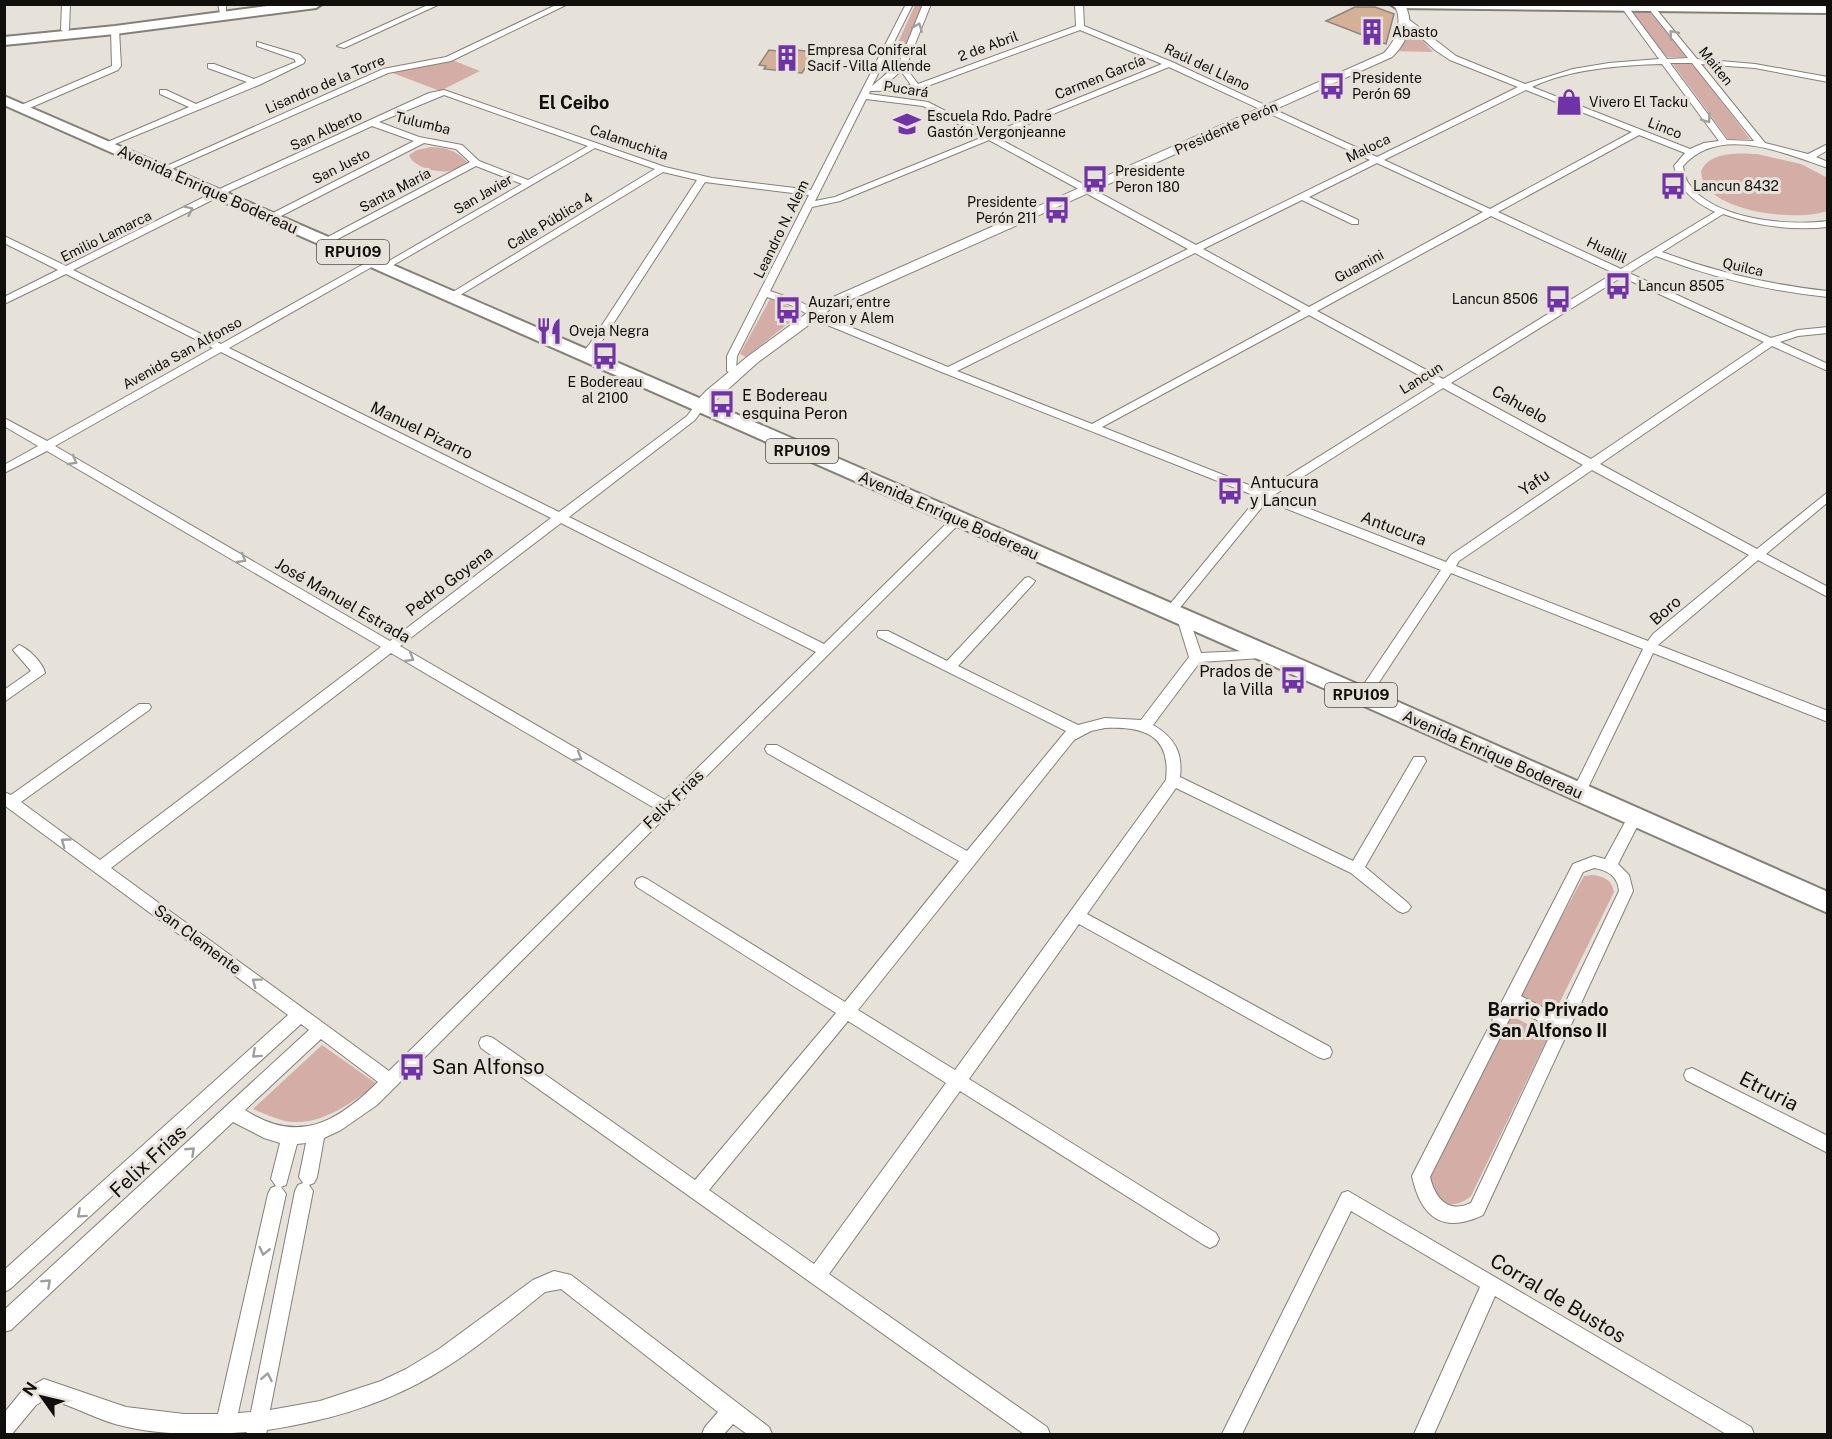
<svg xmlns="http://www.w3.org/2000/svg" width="1832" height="1439" font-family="'Public Sans',sans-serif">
<rect width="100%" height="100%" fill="#e7e2d9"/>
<!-- green -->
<path fill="#d4ada7" d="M915 5 924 6 899 62 880 82Z
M1631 12H1650L1689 57H1664Z
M1409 25 1433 52 1392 51Z
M452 60 480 71 440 91 390 72Z
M1672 63H1692L1750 139H1728Z
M431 147C447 148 456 150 467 162 462 165 455 170 449 171 436 173 413 167 409 155L417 150Z
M1757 154 1801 164 1826 177 1827 211C1799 222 1702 213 1701 171 1710 151 1739 153 1757 154Z
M770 299 798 310 800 314 746 357 740 354Z
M1592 875C1604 876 1612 880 1614 892L1554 1014 1519 995 1584 876Z
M1508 1014 1549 1035 1471 1196C1463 1203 1449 1209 1438 1200 1433 1196 1429 1184 1426 1178Z
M322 1045 377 1084C354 1101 324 1124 293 1122 280 1121 266 1114 253 1109Z"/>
<!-- building -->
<path fill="#d5b096" stroke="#8c847f" stroke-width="1.5" d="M1355 7H1375L1394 14 1386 44 1326 21Z
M779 48 815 52 802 73 764 69 766 66 759 65 769 50 777 51Z"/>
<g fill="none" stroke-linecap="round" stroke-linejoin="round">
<defs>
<path id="minor" d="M62 4H70L69 30 65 32 61 30Z
M218 4H226V13H220Z
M430 4H440L344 48 337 46Z
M558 4H568L451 61 388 73 167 171 160 169 383 69 446 57Z
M906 4H913L872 86 899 63 923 4H931L907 64 909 72 918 84 1076 26 1075 4H1083L1084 26 1172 62 1377 157 1518 87 1450 60 1435 50 1404 22V18H1407L1456 56 1525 84 1573 69 1609 63 1659 59 1619 4H1626L1667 59 1688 58 1645 4H1652L1697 59 1755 64 1828 77V82L1755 68 1701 64 1765 143 1808 154 1828 144V150L1816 157 1828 162V168C1783 153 1720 124 1683 166 1684 172 1685 179 1689 184 1714 220 1788 226 1828 221V227C1792 231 1757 226 1723 214L1662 252C1716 272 1770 285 1828 291V297C1768 291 1711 277 1656 256L1629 273 1771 338 1798 330 1828 327V333L1798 336 1780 342 1828 364V371L1772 346 1600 464 1757 549 1828 492V502L1766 554 1828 587V597L1758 560 1658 645 1828 711V722L1653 653 1584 796H1574L1572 792 1643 649 1451 573 1368 699H1358L1356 696 1358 693 1441 570 1267 501 1174 615 1170 616 1164 612 1166 609 1258 497 944 373 825 324 791 305 767 297 737 356 736 368 741 373 736 376 727 371V356L809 195 705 182 598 347 585 358 580 355 589 345 697 180 663 172 452 300 447 297 448 295 655 169 595 148 385 270 380 267 382 265 522 184 476 166 330 243H324V239L470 162 456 149 424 143 275 219H269V215L414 141 372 126 232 190 73 270 221 344 371 260H377V264L229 348 559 512 687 416 696 404H704L705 406 695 420 569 517 824 644 954 516 958 515 964 519 377 1105 341 1130 324 1138 317 1177 314 1183 309 1185 313 1191 270 1410 320 1401 381 1381 406 1369 439 1349 533 1280 554 1271 571 1275 769 1427 772 1434H747L733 1424 724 1434H702L705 1427 718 1412 561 1289 545 1292C505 1324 465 1359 419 1383 372 1408 320 1422 267 1430L266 1434H246L247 1432C205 1435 158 1436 115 1424 91 1417 70 1404 46 1399L36 1405 12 1434H4V1413L22 1391 44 1379 126 1407 184 1414H218L268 1194 271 1188 276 1186 271 1179 280 1143 264 1138 233 1122 11 1330 4 1332V1310L309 1030 301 1024 10 1289 4 1292V1270L288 1015 4 805V792L11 795 139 704H149L151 707 149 710 21 802 100 860 381 647 47 451 4 473V465L38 446 4 426V418L47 441 213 348 66 274 4 304V297L58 270 4 243V236L66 266 226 186 429 93 444 90 665 167 712 178 811 190ZM1080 30 1162 64 990 134 928 102 869 94 870 91 914 90 918 95H924L925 93 922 88ZM1670 63H1692L1754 141 1727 140ZM1662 64 1719 141 1704 143 1690 149 1532 87C1568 69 1622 65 1662 64ZM1169 67 1370 160 1196 245 996 137ZM901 71 911 85 884 86ZM1526 90 1632 132 1490 209 1384 160ZM444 95 588 146 528 180 479 161 462 145 419 137 379 122ZM866 99 923 106 983 137 835 197 815 201ZM1639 135 1685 153 1674 166C1681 191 1691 200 1715 212L1621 269 1498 212ZM989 140 1188 249 948 367 833 320 799 301 770 291 812 207 840 201ZM1377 163 1483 212 1309 307 1203 249 1302 200 1352 224H1358V220L1309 197ZM1491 216 1614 273 1443 379 1317 311ZM1195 253 1301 311 1092 424 957 371ZM1622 277 1764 342 1591 459 1451 383ZM1309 315 1435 384 1264 491 1102 427ZM221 352 551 518 390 641 55 446ZM1443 388 1583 465 1451 555 1446 562 1274 495ZM1592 470 1749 555 1653 634 1648 641 1456 566 1459 561ZM561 523 816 652 665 800 400 646ZM391 653 656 809 389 1071 111 868ZM321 1039 378 1082C337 1122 299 1145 245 1110ZM306 1143 299 1177 303 1183 298 1185 295 1191 251 1412 238 1413 286 1194 281 1187 286 1185 297 1144Z
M115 28 119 30 121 66 118 70 25 110H19V106L112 66 111 30Z
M257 42 300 55 305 60 304 63 259 85 110 146 103 144 189 107 160 94V90H166L196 104 247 82 208 68V64H214L254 79 296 62 294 59 257 46Z
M1029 577 1035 581 1033 584 958 666 1078 725 1105 718 1141 720 1189 657 1177 618 1179 615 1183 614 1189 618 1201 653 1266 650 1267 653 1266 656 1261 658 1200 662 1153 725C1174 737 1183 752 1180 777L1353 861 1414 757H1424L1426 761 1365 867 1408 903 1411 907 1408 911 1403 913 1398 911 1351 873 1176 788 1087 914 1330 1047 1332 1052 1330 1057 1324 1059 1318 1057 1079 924 969 1079 1216 1233 1219 1239 1216 1245 1210 1248 1204 1245 960 1091 829 1274 1047 1427 1050 1434H1024L481 1048 479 1043 481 1038 487 1036 493 1038 695 1180 836 1013 637 887 635 883 637 879 642 877 647 879 845 1002 959 861 767 753 765 749 767 745H777L967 851 1066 731 878 637 877 634 878 631H888L947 661 1025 578ZM1105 728C1145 726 1171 736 1166 780L955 1070 858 1010 1074 740 1091 731ZM848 1021 946 1083 814 1264 709 1190Z
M19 645C29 649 43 663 45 673L4 702V690L31 671 13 650Z
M1635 811 1640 813 1642 817 1618 864 1629 875 1633 891 1483 1215C1443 1234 1421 1218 1412 1176L1415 1170 1573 864 1594 856 1605 859 1630 813ZM1594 868C1608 870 1618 877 1619 891L1559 1016 1521 996 1583 872ZM1515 1008 1553 1029 1471 1203C1448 1214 1435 1198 1430 1177Z
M1692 1068 1828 1136V1153L1686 1080 1684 1075 1686 1070Z
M1348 1191 1751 1427 1754 1434H1726L1495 1296 1434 1434H1414L1480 1287 1351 1211 1242 1434H1222L1342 1193Z"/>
<path id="secondary" d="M1404 4C1416 22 1406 44 1392 57L832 308 757 363 706 409H694L692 406 706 391 747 357 822 302 1384 53C1396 41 1404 20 1394 5Z"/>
<path id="primary" d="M283 4H322L316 8 115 34 4 45V37L115 26Z
M1390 4 1828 5V13L1396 8Z
M4 96 1371 690 1828 892V913L1355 702 4 105Z"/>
</defs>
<!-- minor casing -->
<use href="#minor" stroke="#848077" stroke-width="2"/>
<!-- secondary casing -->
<use href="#secondary" stroke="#848077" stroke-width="2"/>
<!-- primary casing -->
<use href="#primary" stroke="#848077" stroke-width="4"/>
<!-- minor -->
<use href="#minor" fill="#fff" fill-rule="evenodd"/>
<!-- secondary -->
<use href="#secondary" fill="#fff" fill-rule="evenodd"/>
<!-- primary -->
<use href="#primary" fill="#fff" fill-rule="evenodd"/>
</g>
<!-- one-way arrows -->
<defs><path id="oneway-chevron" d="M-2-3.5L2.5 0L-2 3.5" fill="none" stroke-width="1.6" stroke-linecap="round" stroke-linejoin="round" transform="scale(1.5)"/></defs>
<g stroke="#9f9f9e">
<use href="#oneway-chevron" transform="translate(918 27) rotate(-68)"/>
<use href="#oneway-chevron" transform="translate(1673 34) rotate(-130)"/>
<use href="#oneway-chevron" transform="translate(1707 119) rotate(54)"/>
<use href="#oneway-chevron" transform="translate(189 210) rotate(-26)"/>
<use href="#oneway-chevron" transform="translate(73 461) rotate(30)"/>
<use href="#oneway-chevron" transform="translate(242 559) rotate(30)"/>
<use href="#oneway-chevron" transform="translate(410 658) rotate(30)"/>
<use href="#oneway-chevron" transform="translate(578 757) rotate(30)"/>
<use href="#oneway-chevron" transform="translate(65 842) rotate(-144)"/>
<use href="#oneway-chevron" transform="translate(256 982) rotate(-143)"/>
<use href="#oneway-chevron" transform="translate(256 1054) rotate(138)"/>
<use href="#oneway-chevron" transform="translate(191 1151) rotate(-43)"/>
<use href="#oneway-chevron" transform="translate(81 1214) rotate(138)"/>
<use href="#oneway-chevron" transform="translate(264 1251) rotate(103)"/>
<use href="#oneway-chevron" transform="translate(47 1283) rotate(-43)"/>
<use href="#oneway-chevron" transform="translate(267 1377) rotate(-79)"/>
</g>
<!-- icons -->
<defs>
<symbol id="building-bare" viewBox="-9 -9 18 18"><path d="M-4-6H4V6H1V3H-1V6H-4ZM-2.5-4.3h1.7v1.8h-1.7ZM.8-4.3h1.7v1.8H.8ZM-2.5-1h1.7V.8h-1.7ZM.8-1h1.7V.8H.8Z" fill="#6f32a7" stroke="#e7e2d9" stroke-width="2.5" paint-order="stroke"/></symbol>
<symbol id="bus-bare" viewBox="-9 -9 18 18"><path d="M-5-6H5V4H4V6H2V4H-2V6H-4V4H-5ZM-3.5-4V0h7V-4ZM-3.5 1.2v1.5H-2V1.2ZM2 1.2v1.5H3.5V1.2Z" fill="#6f32a7" stroke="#e7e2d9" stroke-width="2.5" paint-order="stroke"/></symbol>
<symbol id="shop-bare" viewBox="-9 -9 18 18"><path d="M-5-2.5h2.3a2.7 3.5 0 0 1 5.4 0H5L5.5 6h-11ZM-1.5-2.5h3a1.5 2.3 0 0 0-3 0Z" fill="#6f32a7" stroke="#e7e2d9" stroke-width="2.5" paint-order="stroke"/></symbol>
<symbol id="school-bare" viewBox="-9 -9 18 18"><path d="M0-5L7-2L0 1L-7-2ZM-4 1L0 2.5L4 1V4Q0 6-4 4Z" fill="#6f32a7" stroke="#e7e2d9" stroke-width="2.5" paint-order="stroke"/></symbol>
<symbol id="restaurant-bare" viewBox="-9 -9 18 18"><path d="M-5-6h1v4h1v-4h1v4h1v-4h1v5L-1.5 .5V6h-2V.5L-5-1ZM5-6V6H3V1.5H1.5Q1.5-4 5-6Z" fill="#6f32a7" stroke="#e7e2d9" stroke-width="2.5" paint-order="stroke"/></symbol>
</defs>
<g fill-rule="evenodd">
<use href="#building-bare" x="1353" y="13" width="38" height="38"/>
<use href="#building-bare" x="768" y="39" width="38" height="38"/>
<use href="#bus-bare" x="1313" y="67" width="38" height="38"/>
<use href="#shop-bare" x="1550" y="83" width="38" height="38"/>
<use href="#school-bare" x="888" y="105" width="38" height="38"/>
<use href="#bus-bare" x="1076" y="160" width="38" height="38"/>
<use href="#bus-bare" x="1654" y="167" width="38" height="38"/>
<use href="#bus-bare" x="1038" y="191" width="38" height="38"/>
<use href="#bus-bare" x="1599" y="267" width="38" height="38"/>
<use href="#bus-bare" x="1539" y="280" width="38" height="38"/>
<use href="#bus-bare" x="769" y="291" width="38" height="38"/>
<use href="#restaurant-bare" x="530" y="312" width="38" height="38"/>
<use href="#bus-bare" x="586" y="337" width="38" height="38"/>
<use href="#bus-bare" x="703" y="385" width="38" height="38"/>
<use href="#bus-bare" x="1211" y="472" width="38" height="38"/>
<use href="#bus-bare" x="1274" y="661" width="38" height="38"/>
<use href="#bus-bare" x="393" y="1048" width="38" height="38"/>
</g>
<g text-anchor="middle" stroke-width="6" stroke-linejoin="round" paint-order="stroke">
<!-- far-poi labels -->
<g font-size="14" fill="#100f0c" stroke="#e7e2d9" text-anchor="start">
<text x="1392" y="37">Abasto</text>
<text x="807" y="55">Empresa Coniferal<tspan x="807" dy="16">Sacif - Villa Allende</tspan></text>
<text x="1352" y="83">Presidente<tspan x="1352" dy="16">Perón 69</tspan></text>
<text x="1589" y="107">Vivero El Tacku</text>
<text x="927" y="121">Escuela Rdo. Padre<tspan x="927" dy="16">Gastón Vergonjeanne</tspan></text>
<text x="1115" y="176">Presidente<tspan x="1115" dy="16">Peron 180</tspan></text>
<text x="1693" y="191">Lancun 8432</text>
<text x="1037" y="207" text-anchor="end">Presidente<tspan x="1037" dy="16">Perón 211</tspan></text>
<text x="1638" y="291">Lancun 8505</text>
<text x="1538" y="304" text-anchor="end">Lancun 8506</text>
<text x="808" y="307">Auzari, entre<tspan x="808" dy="16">Peron y Alem</tspan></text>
<text x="569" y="336">Oveja Negra</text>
<text x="605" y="387" text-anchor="middle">E Bodereau<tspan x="605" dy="16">al 2100</tspan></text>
</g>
<!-- far-street labels -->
<g font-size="14" fill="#100f0c" stroke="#e7e2d9">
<text transform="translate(988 46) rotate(-20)" y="5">2 de Abril</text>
<text transform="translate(1716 66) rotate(51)" y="5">Maiten</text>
<text transform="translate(1207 67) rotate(25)" y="5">Raúl del Llano</text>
<text transform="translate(1100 77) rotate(-22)" y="5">Carmen García</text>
<text transform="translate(325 84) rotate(-23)" y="5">Lisandro de la Torre</text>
<text transform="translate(906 89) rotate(9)" y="5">Pucará</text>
<text transform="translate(423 123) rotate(14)" y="5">Tulumba</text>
<text transform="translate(1226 128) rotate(-24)" y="5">Presidente Perón</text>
<text transform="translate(1665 128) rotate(21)" y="5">Linco</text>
<text transform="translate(326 130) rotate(-25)" y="5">San Alberto</text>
<text transform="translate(629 142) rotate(19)" y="5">Calamuchita</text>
<text transform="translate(1368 148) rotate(-26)" y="5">Maloca</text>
<text transform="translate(341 166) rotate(-27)" y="5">San Justo</text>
<text transform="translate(395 190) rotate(-28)" y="5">Santa María</text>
<text transform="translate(483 194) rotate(-30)" y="5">San Javier</text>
<text transform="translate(550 221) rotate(-31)" y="5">Calle Pública 4</text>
<text transform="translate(781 229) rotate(-64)" y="5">Leandro N. Alem</text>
<text transform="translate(106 236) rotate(-26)" y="5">Emilio Lamarca</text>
<text transform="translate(1607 250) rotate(25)" y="5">Huallil</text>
<text transform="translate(1359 266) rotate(-28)" y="5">Guamini</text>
<text transform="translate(1743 267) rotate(13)" y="5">Quilca</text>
<text transform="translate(182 353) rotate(-29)" y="5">Avenida San Alfonso</text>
<text transform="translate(1421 378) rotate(-32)" y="5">Lancun</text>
</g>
<!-- shield labels -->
<g fill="#e7e2d9" stroke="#504e4a" stroke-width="1.5">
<rect x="317" y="240" width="72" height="24" rx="4.5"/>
<rect x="766" y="439" width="72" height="24" rx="4.5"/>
<rect x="1325" y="683" width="72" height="24" rx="4.5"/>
</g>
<g font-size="15" font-weight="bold" fill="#100f0c">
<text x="353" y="257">RPU109</text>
<text x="802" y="456">RPU109</text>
<text x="1361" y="700">RPU109</text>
</g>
<!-- street labels -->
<g font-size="16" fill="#100f0c" stroke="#e7e2d9">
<text transform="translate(208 189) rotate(24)" y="6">Avenida Enrique Bodereau</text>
<text transform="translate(1520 404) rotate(29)" y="6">Cahuelo</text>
<text transform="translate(422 430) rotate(26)" y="6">Manuel Pizarro</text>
<text transform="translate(1534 482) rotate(-35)" y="6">Yafu</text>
<text transform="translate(949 515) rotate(24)" y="6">Avenida Enrique Bodereau</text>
<text transform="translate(1394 528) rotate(21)" y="6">Antucura</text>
<text transform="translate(449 581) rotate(-37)" y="6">Pedro Goyena</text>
<text transform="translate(343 600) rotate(30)" y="6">José Manuel Estrada</text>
<text transform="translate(1665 610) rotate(-41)" y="6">Boro</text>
<text transform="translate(1493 754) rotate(24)" y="6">Avenida Enrique Bodereau</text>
<text transform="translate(673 799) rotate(-44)" y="6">Felix Frias</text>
<text transform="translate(198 939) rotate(37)" y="6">San Clemente</text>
</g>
<!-- poi labels -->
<g font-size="16" fill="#100f0c" stroke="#e7e2d9" text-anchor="start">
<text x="742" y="401">E Bodereau<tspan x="742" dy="18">esquina Peron</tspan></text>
<text x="1250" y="488">Antucura<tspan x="1250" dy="18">y Lancun</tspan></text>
<text x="1273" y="677" text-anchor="end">Prados de<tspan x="1273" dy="18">la Villa</tspan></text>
</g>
<!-- far-district labels -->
<g font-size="18" font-weight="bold" fill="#100f0c" stroke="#e7e2d9">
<text x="574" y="109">El Ceibo</text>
</g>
<!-- neighbourhood labels -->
<g font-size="18" font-weight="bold" fill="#100f0c" stroke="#e7e2d9">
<text x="1548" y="1016">Barrio Privado<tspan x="1548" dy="21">San Alfonso II</tspan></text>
</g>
<!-- near-poi labels -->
<g font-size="20" fill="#100f0c" stroke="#e7e2d9" text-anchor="start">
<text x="432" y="1074">San Alfonso</text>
</g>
<!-- near-street labels -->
<g font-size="20" fill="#100f0c" stroke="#e7e2d9">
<text transform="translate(1769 1091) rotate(27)" y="7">Etruria</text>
<text transform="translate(148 1161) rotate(-43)" y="7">Felix Frias</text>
<text transform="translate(1558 1298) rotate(31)" y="7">Corral de Bustos</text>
</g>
</g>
<!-- border -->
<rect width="1832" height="1439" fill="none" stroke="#100f0c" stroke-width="12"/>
<!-- north arrow -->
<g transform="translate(42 1397) rotate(304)" stroke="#e7e2d9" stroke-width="4.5" paint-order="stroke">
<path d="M0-4.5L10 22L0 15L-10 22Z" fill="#100f0c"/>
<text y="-9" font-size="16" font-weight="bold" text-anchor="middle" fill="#100f0c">N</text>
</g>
</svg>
